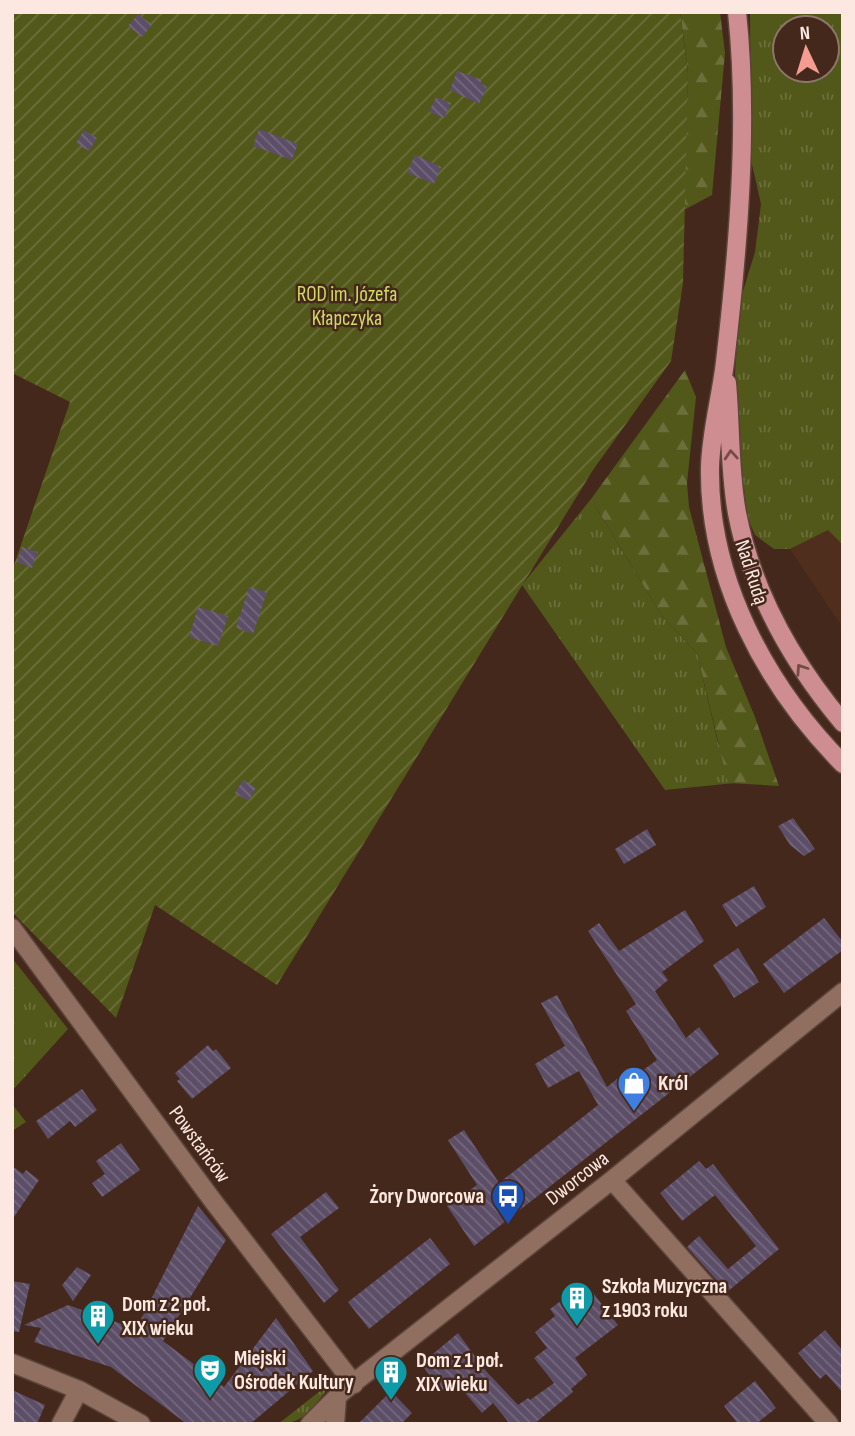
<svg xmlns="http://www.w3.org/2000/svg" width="855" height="1436" font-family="'Sofia Sans Condensed',sans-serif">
<defs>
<pattern id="grass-tufts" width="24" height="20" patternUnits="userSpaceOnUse" patternTransform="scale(1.75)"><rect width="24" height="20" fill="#52571a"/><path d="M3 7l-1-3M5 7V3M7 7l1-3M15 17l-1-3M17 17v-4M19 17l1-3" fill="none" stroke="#6c6f3b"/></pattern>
<pattern id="forest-firs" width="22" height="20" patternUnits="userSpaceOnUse" patternTransform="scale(1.75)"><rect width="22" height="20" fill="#52571a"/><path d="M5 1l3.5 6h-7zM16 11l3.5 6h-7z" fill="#6c6f3b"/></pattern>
<pattern id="garden-furrows" width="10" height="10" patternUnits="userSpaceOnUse" patternTransform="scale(1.75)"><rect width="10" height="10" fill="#52571a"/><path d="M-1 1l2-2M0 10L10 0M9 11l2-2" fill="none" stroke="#6c6f3b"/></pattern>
<pattern id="building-back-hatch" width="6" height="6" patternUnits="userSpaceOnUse" patternTransform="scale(1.75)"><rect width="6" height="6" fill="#5d4e68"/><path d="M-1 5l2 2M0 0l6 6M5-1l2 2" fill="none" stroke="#75687d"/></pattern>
</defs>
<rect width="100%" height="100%" fill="#44281c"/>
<!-- built -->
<path fill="#502e1e" d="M828 530 843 545V628L790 549Z"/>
<!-- grass -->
<path fill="url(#grass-tufts)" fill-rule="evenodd" d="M750 12H843V545L828 530 790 549H774L755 535 748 519 739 452 735 373 740 301 755 252 761 204 751 160ZM785 28H827V70H785Z
M591 499 662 616 697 653 718 743 735 783 665 790 522 585Z
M12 958 68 1029 12 1091Z
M12 1104 26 1122 12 1131Z
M329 1384 330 1386C314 1405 306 1424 278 1424Z"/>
<!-- forest -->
<path fill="url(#forest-firs)" d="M680 12H720L725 53 712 195 684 210 688 72Z
M685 370 696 397 687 483 689 507 726 647 755 717 779 786 728 783 697 653 662 616 591 499Z"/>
<!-- garden -->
<path fill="url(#garden-furrows)" d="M12 12H680L688 73 683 283 671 361 593 470 277 985 155 905 116 1018 12 912V571L70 402 12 373Z"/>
<!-- building -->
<path fill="url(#building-back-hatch)" d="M138 14 152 25 142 37 128 26Z
M457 71 482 80 480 83 487 87 479 104 450 90Z
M436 97 451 103 444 118 429 112Z
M259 129 298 144 292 160 253 146Z
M84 130 97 138 89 151 76 143Z
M415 155 441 167 434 184 407 173Z
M22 547 38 552 32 568 17 562Z
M249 587 267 592 253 634 236 628Z
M198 607 228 616 218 646 189 637Z
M243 780 256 788 248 801 235 793Z
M793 818 815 849 804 856 790 845 778 826Z
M647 829 656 845 624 864 615 849Z
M754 886 766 907 736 927 722 905Z
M685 910 704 941 662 972 668 980 655 991 686 1038 699 1027 719 1054 474 1246 447 1206 477 1185 448 1140 464 1130 499 1183 598 1105 579 1071 548 1088 535 1064 565 1046 541 1003 557 995 607 1087 623 1074 628 1081 657 1060 626 1011 636 1004 588 931 599 923 619 951Z
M824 918 843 942V950L784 993 763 964Z
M738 948 759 982 734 998 713 965Z
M208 1045 213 1051 216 1049 231 1068 192 1099 177 1081 180 1079 175 1073Z
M82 1089 97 1110 75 1127 70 1121 48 1139 36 1121Z
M121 1143 140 1170 102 1197 92 1183 105 1174 96 1161Z
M699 1161 706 1169 713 1164 779 1249 727 1292 687 1247 699 1236 728 1269 756 1246 715 1195 682 1221 660 1193Z
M12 1166 23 1174 26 1170 39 1180 12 1220Z
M326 1192 339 1208 300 1237 339 1290 324 1303 271 1234Z
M198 1206 226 1240 163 1341 224 1387 276 1318 313 1371 250 1424H187L111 1367 34 1342 41 1328 24 1325 68 1305 136 1329Z
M430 1238 450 1264 369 1329 348 1302Z
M77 1267 91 1275 73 1301 62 1285Z
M12 1281 30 1284 19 1332 12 1331Z
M590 1289 618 1325 575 1358 587 1375 571 1389 573 1392 534 1424H510L493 1403 482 1413 455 1381 442 1391 421 1364 458 1333 485 1370 518 1405 528 1398 530 1400 554 1383 534 1358 547 1348 535 1332 555 1316 550 1309 566 1297 571 1304Z
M825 1330 843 1351V1393L826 1374 820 1379 798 1353Z
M755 1381 776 1408 756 1424H738L724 1406Z
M12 1390 45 1405 37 1424H12Z
M391 1391 412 1413 401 1424H358Z"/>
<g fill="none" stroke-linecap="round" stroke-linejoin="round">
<defs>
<path id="minor" d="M12 928 213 1201 354 1384
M612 1180 829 1424
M12 1363 79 1390 141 1424
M61 1424 79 1390
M310 1424 342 1392 612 1180 843 992
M335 1424 337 1397"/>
<path id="major" d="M737 12C749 123 738 251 725 362 721 397 711 431 710 467 708 579 766 686 843 764
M727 383C731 426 729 470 737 513 752 591 792 662 843 723"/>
</defs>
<!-- minor casing -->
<use href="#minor" stroke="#5c443a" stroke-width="21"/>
<!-- major casing -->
<use href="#major" stroke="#5c443a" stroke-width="21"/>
<!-- minor -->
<use href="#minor" stroke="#906f61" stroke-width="18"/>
<!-- major -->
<use href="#major" stroke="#ce8e91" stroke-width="18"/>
</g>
<!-- one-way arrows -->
<defs><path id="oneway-chevron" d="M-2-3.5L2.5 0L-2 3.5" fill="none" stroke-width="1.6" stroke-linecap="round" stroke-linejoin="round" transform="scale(1.75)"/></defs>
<g stroke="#744c45">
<use href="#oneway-chevron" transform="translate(731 455) rotate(-94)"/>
<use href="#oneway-chevron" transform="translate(801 669) rotate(-124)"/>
</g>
<!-- icons -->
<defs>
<symbol id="shop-pin" viewBox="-11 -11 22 30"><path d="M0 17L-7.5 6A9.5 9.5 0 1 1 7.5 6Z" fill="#3f7fe0" stroke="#44281c"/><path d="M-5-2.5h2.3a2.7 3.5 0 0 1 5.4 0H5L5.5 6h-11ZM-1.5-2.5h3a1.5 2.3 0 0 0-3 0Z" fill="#fff"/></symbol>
<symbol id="bus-pin" viewBox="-11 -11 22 30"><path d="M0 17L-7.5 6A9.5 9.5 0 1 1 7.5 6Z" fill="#1a4fb4" stroke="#44281c"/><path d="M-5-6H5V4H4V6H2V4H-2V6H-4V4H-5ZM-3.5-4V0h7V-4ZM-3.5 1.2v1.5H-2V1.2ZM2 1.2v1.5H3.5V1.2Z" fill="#fff"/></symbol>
<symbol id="building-pin" viewBox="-11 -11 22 30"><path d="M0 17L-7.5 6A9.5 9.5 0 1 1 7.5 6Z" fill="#0f9aa8" stroke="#44281c"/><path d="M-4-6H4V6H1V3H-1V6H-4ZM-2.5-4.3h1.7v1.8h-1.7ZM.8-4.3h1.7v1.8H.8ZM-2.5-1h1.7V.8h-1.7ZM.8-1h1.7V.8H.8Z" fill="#fff"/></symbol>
<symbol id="theatre-pin" viewBox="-11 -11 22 30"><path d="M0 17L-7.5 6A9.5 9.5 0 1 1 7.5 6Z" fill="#0f9aa8" stroke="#44281c"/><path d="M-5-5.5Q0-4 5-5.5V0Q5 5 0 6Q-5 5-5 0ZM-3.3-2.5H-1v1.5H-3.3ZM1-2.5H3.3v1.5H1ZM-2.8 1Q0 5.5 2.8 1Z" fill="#fff"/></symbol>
</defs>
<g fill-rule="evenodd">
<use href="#shop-pin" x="615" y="1064" width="38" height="52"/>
<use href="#bus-pin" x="489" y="1177" width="38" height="52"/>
<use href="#building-pin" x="558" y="1279" width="38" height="52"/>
<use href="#building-pin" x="79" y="1297" width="38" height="52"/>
<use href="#theatre-pin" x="191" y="1351" width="38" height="52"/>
<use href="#building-pin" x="372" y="1353" width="38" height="52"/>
</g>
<g text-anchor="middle" stroke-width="5" stroke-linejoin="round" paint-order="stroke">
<!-- park labels -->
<g font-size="21" fill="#d0da64" stroke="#44281c">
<text x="347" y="301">ROD im. Józefa<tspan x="347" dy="24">Kłapczyka</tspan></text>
</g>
<!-- street labels -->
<g font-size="21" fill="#fce8e0" stroke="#44281c">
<text transform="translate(752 572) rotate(72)" y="7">Nad Rudą</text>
<text transform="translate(200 1144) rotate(54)" y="7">Powstańców</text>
<text transform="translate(577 1178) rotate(-38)" y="7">Dworcowa</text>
</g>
<!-- poi labels -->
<g font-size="21" font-weight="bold" fill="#fce8e0" stroke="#44281c" text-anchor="start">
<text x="658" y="1090">Król</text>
<text x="484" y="1203" text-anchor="end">Żory Dworcowa</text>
<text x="602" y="1293">Szkoła Muzyczna<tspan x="602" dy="24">z 1903 roku</tspan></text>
<text x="122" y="1311">Dom z 2 poł.<tspan x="122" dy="24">XIX wieku</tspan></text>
<text x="234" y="1365">Miejski<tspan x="234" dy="24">Ośrodek Kultury</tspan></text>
<text x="416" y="1367">Dom z 1 poł.<tspan x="416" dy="24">XIX wieku</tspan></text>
</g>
</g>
<!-- border -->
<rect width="855" height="1436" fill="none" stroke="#fce8e0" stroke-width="28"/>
<!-- north arrow -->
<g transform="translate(806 49) rotate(356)"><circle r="33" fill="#44281c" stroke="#8e756a" stroke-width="2"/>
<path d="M0-5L12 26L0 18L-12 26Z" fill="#f59c92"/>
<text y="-10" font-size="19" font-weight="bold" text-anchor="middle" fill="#fce8e0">N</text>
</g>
</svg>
